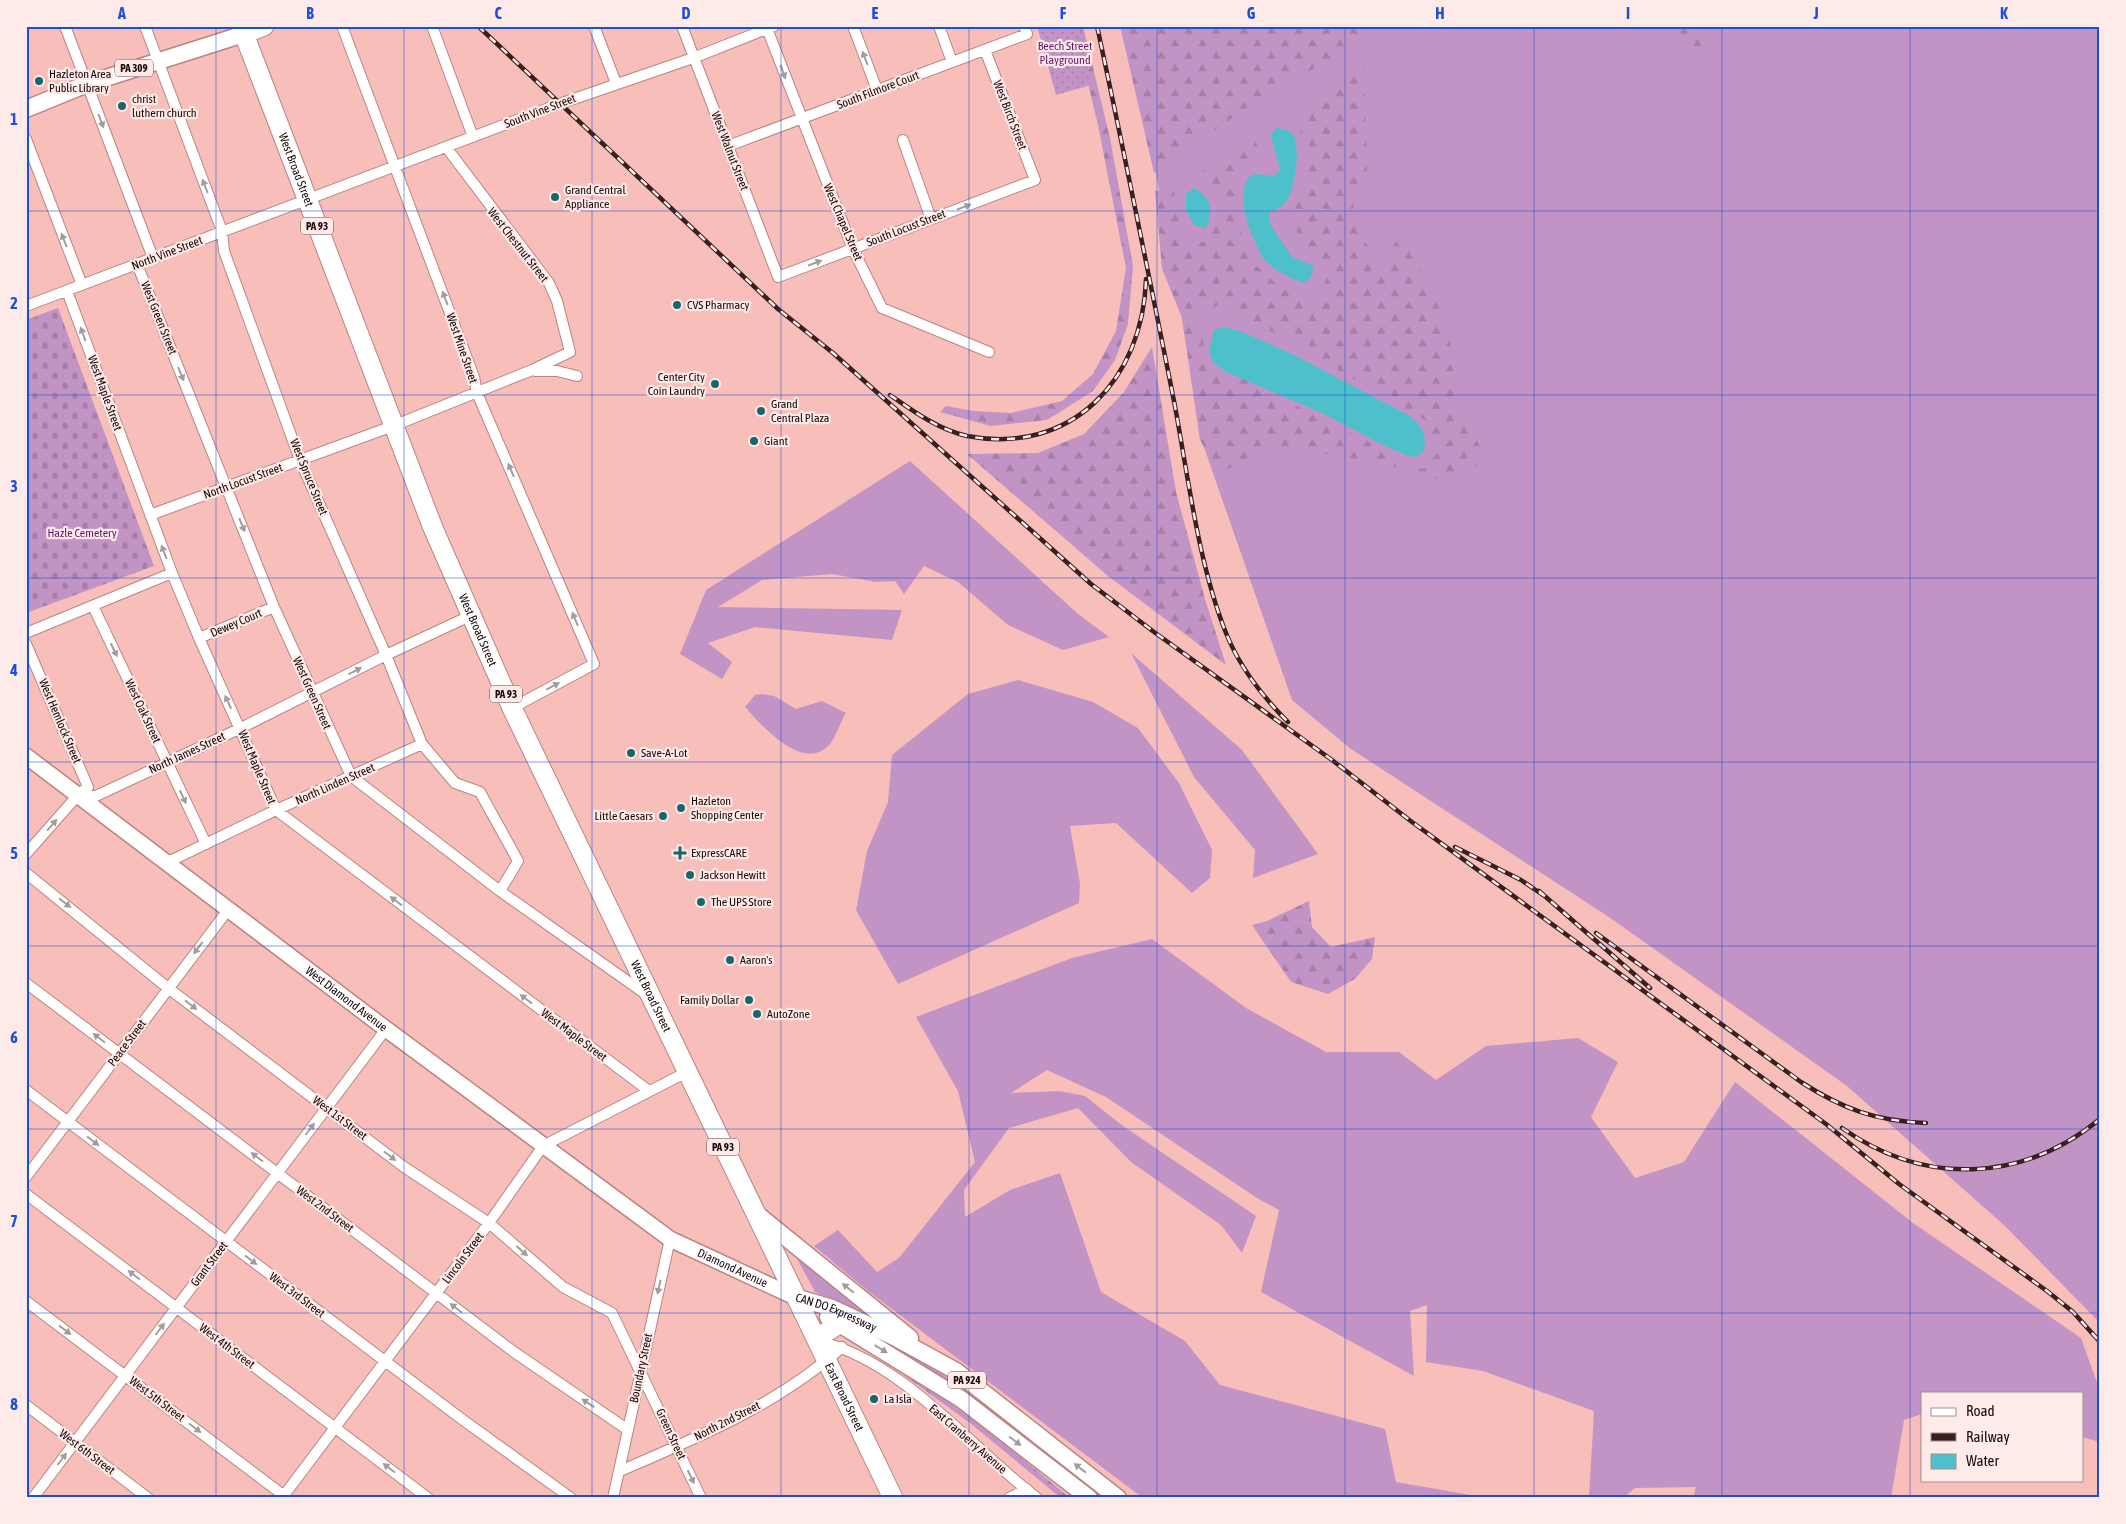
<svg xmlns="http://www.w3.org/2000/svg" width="2126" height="1524" font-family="'Asap Condensed',sans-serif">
<defs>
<pattern id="forest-firs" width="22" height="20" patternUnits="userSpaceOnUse" patternTransform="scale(1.25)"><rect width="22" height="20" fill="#c294c5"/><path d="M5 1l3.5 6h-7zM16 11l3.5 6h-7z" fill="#a67ea8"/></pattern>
<pattern id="cemetery-stones" width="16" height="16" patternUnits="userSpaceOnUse" patternTransform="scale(1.25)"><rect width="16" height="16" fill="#c294c5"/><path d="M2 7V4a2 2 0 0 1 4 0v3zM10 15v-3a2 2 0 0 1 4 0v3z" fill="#a67ea8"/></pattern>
<pattern id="park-dots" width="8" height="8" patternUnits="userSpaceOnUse" patternTransform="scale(1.25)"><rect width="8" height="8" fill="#c294c5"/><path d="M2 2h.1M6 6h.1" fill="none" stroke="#a67ea8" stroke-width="1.8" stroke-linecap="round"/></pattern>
</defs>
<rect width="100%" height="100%" fill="#f8beb9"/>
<!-- grass -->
<path fill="#c294c5" d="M1130 26H2100V1323L2005 1226 1847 1086 1609 917 1351 749 1292 700 1205 450Z
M910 461 1078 614 1109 637 1063 650 1008 625 958 582 924 566 904 594 895 581 876 582 832 574 762 580 718 607 902 610 892 640 755 627 708 643 732 662 722 679 680 654 706 590Z
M1131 653 1242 750 1318 854 1253 878 1255 850 1194 777Z
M1018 680 1093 702 1138 728 1179 783 1212 850 1210 878 1192 893 1116 823 1070 826 1080 884 1079 903 898 984 856 910 867 851 888 802 892 755 968 694Z
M762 694 774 696 796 709 822 701 846 713C840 722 837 735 830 744 804 774 762 726 745 707L755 695Z
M1152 939 1246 1008 1326 1052H1399L1436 1080 1486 1046 1578 1038 1618 1062 1591 1117 1635 1178 1684 1162 1735 1082 1913 1223 2081 1338 2100 1391V1442L2082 1437V1393H1922V1414L1904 1420 1891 1498H1693L1696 1487 1635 1488 1623 1498H1589L1594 1411 1483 1371 1426 1362 1427 1305 1410 1311 1414 1376 1261 1292 1279 1210 1257 1198 1106 1097 1047 1070 1011 1093 1059 1091 1085 1096 1123 1126 1256 1216 1242 1253 1221 1225 1131 1162 1078 1108 1009 1128 964 1190 965 1217 1010 1190 1060 1173 1101 1292 1185 1341 1220 1385 1385 1429 1396 1482 1488 1498H1143L868 1291 814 1246 838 1230 877 1272 899 1258 975 1162 958 1091 916 1017 1072 958Z
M794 1253 882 1324 815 1292Z
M864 1329C953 1373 1030 1437 1109 1498H1101L995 1416 919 1363Z"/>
<!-- forest -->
<path fill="url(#forest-firs)" d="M1074 26H1083L1110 138 1133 266 1128 324 1115 360 1093 391 1047 420 991 426 940 412 946 406 973 411 1011 413 1062 401 1093 374 1116 331 1126 268 1098 125Z
M1120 26H1363L1340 54 1256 101 1154 173Z
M1673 26H1700L1703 55Z
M1364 58 1367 170 1353 194 1354 223 1380 266 1401 234 1440 310 1450 343 1456 401 1485 456 1472 472 1445 481 1382 463 1271 445 1219 474 1200 440 1183 325 1204 326 1203 359 1423 469 1439 451 1428 422 1222 303 1205 312 1181 315 1162 269 1155 191 1174 189 1176 212 1190 243 1204 242 1222 211 1201 172 1256 142 1263 161 1235 171V215L1251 261 1281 288 1316 303 1330 270 1307 246 1288 218 1311 182 1297 113 1332 92Z
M1152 347 1176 492 1205 599 1226 665 1108 576 967 454 1038 453 1084 434 1124 392Z
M1309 901 1312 927 1331 947 1375 937 1372 959 1355 979 1328 994 1291 982 1252 925 1267 921Z
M851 1338 910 1374 994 1435 1070 1498H1061L970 1423 879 1357 850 1342Z"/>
<!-- cemetery -->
<path fill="url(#cemetery-stones)" d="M58 308 154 566 26 613V320Z"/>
<!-- park -->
<path fill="url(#park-dots)" d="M1037 26H1079L1091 85 1056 95Z"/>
<!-- water -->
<path fill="#4ec0cb" d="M1276 128C1283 129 1289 129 1293 135 1301 146 1295 195 1284 204 1280 208 1274 210 1270 212L1269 219 1273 229 1292 257 1314 266 1310 278 1304 283C1290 278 1274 271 1264 259 1260 255 1258 247 1255 241 1246 221 1238 199 1248 177L1256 174 1274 176 1280 170 1271 136Z
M1195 188C1213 201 1213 208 1206 228L1194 225 1186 210V193Z
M1224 327 1240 331 1294 355 1408 415C1422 426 1427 433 1424 450L1417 456 1411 457 1385 446 1322 413 1226 372 1213 362 1209 352 1214 330Z"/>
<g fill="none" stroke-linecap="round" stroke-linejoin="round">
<defs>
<path id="street" d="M65 26 153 258
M145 26 222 231 224 251 300 460 386 655 422 744 455 783 480 792 518 861 500 891
M342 26 474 377 477 393 594 664 512 708
M432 26 473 137
M594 26 616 83
M682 26 778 277 1035 180 985 50
M766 26 853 249 882 308 989 352
M853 26 877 90
M939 26 952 62
M26 139 82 285
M903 140 931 219
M728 146 1027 34 1024 26
M137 264 274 607 351 776 500 891 647 995
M67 291 172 573 199 638 276 810 649 1091
M26 306 562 103 693 58 774 26
M535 371H557L577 376
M150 515 393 426 532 370 570 352 557 301 549 283 446 147
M93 606 206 844
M26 633 172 573
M199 638 274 607
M26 644 88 787 78 795 26 854
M78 795 96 796 241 728 386 655 472 615
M166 863 276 810 422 744
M26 873 168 988 404 1167 489 1223 563 1287 612 1313 701 1498
M26 983 514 1352 628 1430
M26 1090 463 1420 571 1498
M26 1177 228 910
M26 1194 428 1498
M26 1301 287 1498
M818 1341C903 1361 969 1446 1037 1498
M26 1405 148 1498
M620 1471C697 1438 779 1404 842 1347
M33 1498 386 1029
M282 1498 489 1223 543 1146 687 1072
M613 1498 670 1239
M1009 1498 1027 1489"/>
<g id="secondary">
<path id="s1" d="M26 756 386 1029 670 1239 795 1297"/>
</g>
<g id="primary">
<path d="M26 109 87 84 244 34"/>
<path d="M758 1215 910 1338"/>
<path id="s2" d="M795 1297 832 1308 894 1337 956 1371 1118 1498"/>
<path d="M828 1317 961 1399 1089 1498"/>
</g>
<g id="highway">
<path id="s3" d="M241 26 433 528 512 708 893 1498"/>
<path d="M244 34 264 26"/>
<path d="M817 1338 839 1324"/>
</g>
</defs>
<!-- street casing -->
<use href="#street" stroke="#ba8480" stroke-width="12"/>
<!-- secondary casing -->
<use href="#secondary" stroke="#ba8480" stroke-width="18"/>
<!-- primary casing -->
<use href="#primary" stroke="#ba8480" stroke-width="19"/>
<!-- highway casing -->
<use href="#highway" stroke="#ba8480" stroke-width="21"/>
<!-- street -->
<use href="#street" stroke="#fff" stroke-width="10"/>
<!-- secondary -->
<use href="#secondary" stroke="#fff" stroke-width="15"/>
<!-- primary -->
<use href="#primary" stroke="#fff" stroke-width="16"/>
<!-- highway -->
<use href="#highway" stroke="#fff" stroke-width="19"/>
<defs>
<path id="rail" d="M478 26 778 309 833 353 1091 584 1154 632 1332 760 1412 822 1826 1124 1899 1184 2047 1291 2073 1312 2100 1342
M1097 26C1124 151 1149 276 1174 401 1188 475 1198 563 1226 633 1240 668 1262 696 1288 722
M890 395C913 411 939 430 967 436 1072 456 1143 379 1146 279
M1455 847 1521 880 1543 895
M1539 891 1650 988
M1596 933 1801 1082C1843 1109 1875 1121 1926 1123
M1842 1128C1924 1186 2022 1183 2100 1119"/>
</defs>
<!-- rail casing -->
<use href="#rail" stroke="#38201f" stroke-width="4.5"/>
<!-- rail -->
<use href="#rail" stroke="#fdeae9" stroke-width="2.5" stroke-dasharray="8" stroke-linecap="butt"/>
</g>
<!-- one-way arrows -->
<defs><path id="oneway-solid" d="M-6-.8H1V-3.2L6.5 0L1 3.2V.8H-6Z" transform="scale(1.25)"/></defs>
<g fill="#a39c9c">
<use href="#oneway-solid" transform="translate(865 58) rotate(-111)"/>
<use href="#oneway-solid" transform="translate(783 72) rotate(70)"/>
<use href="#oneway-solid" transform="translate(101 121) rotate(69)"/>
<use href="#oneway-solid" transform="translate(205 186) rotate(-111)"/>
<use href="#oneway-solid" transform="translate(964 207) rotate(-21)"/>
<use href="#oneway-solid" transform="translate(64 240) rotate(-111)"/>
<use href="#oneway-solid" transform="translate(815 263) rotate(-21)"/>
<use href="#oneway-solid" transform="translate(445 298) rotate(-111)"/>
<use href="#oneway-solid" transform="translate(83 334) rotate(-110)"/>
<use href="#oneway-solid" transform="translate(181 374) rotate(68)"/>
<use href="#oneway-solid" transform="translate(511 470) rotate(-113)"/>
<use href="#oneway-solid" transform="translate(242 525) rotate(68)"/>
<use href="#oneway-solid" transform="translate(164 552) rotate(-111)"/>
<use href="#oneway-solid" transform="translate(575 619) rotate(-113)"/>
<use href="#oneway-solid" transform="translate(114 650) rotate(65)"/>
<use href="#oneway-solid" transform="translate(355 671) rotate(-27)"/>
<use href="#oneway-solid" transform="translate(553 686) rotate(-28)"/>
<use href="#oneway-solid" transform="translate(228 702) rotate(-115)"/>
<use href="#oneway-solid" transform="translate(183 797) rotate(65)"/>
<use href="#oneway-solid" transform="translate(52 825) rotate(-49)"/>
<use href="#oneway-solid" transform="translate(396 901) rotate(-143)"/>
<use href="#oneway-solid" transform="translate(65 903) rotate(38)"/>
<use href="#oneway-solid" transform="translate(198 948) rotate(127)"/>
<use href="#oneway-solid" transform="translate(526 999) rotate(-143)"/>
<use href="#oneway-solid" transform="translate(191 1005) rotate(37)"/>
<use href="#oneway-solid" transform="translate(99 1038) rotate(-143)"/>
<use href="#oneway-solid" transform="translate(310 1129) rotate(-53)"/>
<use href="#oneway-solid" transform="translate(93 1141) rotate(37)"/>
<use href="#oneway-solid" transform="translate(390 1156) rotate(37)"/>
<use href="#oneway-solid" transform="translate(257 1157) rotate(-143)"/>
<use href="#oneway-solid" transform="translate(522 1251) rotate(41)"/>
<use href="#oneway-solid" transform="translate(251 1260) rotate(37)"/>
<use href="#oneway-solid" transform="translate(134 1275) rotate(-143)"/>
<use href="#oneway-solid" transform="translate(659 1287) rotate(103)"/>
<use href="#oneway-solid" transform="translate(848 1288) rotate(-141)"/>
<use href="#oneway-solid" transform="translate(456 1308) rotate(-143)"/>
<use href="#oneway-solid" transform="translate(160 1329) rotate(-53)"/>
<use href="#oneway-solid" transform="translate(65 1330) rotate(37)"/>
<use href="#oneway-solid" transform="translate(881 1349) rotate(31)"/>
<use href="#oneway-solid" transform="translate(588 1403) rotate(-146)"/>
<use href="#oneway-solid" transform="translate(195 1428) rotate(37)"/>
<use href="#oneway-solid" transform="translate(1015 1441) rotate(37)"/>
<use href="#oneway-solid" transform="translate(62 1459) rotate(-53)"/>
<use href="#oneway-solid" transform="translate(389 1468) rotate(-143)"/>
<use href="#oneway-solid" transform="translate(1080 1468) rotate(-142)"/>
<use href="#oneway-solid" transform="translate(691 1477) rotate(64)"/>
</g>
<!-- grid -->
<path fill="none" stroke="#1d4ed8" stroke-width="1" stroke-opacity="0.55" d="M216 26V1498M404 26V1498M592 26V1498M781 26V1498M969 26V1498M1157 26V1498M1345 26V1498M1534 26V1498M1722 26V1498M1910 26V1498M26 211H2100M26 395H2100M26 578H2100M26 762H2100M26 946H2100M26 1129H2100M26 1313H2100"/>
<!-- markers -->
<g fill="#18666d" stroke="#fdeae9" stroke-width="2">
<circle cx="39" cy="81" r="5"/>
<circle cx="122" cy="106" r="5"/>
<circle cx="555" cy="197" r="5"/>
<circle cx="677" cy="305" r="5"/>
<circle cx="715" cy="384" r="5"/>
<circle cx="761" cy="411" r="5"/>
<circle cx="754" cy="441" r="5"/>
<circle cx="631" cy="753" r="5"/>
<circle cx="681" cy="808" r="5"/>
<circle cx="663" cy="816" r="5"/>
<path d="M677.5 845.5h5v5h5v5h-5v5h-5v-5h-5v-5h5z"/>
<circle cx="690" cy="875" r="5"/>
<circle cx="701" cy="902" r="5"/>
<circle cx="730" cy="960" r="5"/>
<circle cx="749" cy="1000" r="5"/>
<circle cx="757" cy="1014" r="5"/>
<circle cx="874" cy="1399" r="5"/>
</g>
<g text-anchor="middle" stroke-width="4.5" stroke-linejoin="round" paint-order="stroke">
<!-- shield labels -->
<g fill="#fdeae9" stroke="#5e4c4b" stroke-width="1">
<rect x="115" y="59.5" width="38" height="17" rx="4"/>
<rect x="301" y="217.5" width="32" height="17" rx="4"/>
<rect x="490" y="685.5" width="32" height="17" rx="4"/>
<rect x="707" y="1138.5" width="32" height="17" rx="4"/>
<rect x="948" y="1371.5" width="38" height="17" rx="4"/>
</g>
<g font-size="11" font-weight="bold" fill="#1a0807">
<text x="134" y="72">PA 309</text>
<text x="317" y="230">PA 93</text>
<text x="506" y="698">PA 93</text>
<text x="723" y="1151">PA 93</text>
<text x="967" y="1384">PA 924</text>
</g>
<!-- park labels -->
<g font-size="12" fill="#691571" stroke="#fdeae9">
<text x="1065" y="50">Beech Street<tspan x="1065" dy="14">Playground</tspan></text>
<text x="82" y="537">Hazle Cemetery</text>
</g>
<!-- poi labels -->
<g font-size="12" fill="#1a0807" stroke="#fdeae9" text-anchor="start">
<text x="49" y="78">Hazleton Area<tspan x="49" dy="14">Public Library</tspan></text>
<text x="132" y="103">christ<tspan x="132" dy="14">luthern church</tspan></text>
<text x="565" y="194">Grand Central<tspan x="565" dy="14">Appliance</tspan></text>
<text x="687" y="309">CVS Pharmacy</text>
<text x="705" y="381" text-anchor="end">Center City<tspan x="705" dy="14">Coin Laundry</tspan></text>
<text x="771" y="408">Grand<tspan x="771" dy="14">Central Plaza</tspan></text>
<text x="764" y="445">Giant</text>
<text x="641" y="757">Save-A-Lot</text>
<text x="691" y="805">Hazleton<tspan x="691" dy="14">Shopping Center</tspan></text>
<text x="653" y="820" text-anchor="end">Little Caesars</text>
<text x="691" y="857">ExpressCARE</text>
<text x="700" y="879">Jackson Hewitt</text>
<text x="711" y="906">The UPS Store</text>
<text x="740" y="964">Aaron's</text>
<text x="739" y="1004" text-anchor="end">Family Dollar</text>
<text x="767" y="1018">AutoZone</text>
<text x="884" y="1403">La Isla</text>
</g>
<!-- street labels -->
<g font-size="12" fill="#1a0807" stroke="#fdeae9">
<text transform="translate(878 90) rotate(-21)" y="4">South Filmore Court</text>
<text transform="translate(540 111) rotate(-21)" y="4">South Vine Street</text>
<text transform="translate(1010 115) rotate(69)" y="4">West Birch Street</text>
<text transform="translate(730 151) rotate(69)" y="4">West Walnut Street</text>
<text dy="4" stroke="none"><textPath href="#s3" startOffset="154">West Broad Street</textPath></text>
<text transform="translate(843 222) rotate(67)" y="4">West Chapel Street</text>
<text transform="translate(906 228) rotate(-21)" y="4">South Locust Street</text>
<text transform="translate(518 245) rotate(52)" y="4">West Chestnut Street</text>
<text transform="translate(167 253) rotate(-21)" y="4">North Vine Street</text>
<text transform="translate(159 318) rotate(68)" y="4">West Green Street</text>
<text transform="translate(462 348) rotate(71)" y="4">West Mine Street</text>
<text transform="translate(105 393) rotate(70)" y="4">West Maple Street</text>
<text transform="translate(309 477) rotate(68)" y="4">West Spruce Street</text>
<text transform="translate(243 481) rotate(-20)" y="4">North Locust Street</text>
<text transform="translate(236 623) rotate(-23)" y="4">Dewey Court</text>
<text dy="4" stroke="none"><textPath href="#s3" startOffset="649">West Broad Street</textPath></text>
<text transform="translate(312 693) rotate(66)" y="4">West Green Street</text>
<text transform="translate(143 711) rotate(65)" y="4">West Oak Street</text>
<text transform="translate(60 721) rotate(67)" y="4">West Hemlock Street</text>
<text transform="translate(187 753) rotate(-25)" y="4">North James Street</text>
<text transform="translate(257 767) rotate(67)" y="4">West Maple Street</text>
<text transform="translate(335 784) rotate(-24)" y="4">North Linden Street</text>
<text dy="4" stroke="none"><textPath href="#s3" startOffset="1054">West Broad Street</textPath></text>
<text dy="4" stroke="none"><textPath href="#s1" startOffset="402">West Diamond Avenue</textPath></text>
<text transform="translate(574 1035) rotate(37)" y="4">West Maple Street</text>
<text transform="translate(127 1043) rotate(-53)" y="4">Peace Street</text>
<text transform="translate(340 1118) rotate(37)" y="4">West 1st Street</text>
<text transform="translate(325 1209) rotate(37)" y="4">West 2nd Street</text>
<text transform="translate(463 1258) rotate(-53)" y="4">Lincoln Street</text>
<text transform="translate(209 1264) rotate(-53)" y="4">Grant Street</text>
<text dy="4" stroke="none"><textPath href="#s1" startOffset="874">Diamond Avenue</textPath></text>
<text transform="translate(297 1295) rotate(37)" y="4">West 3rd Street</text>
<text dy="4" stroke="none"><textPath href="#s2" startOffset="44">CAN DO Expressway</textPath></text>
<text transform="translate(227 1346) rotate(37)" y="4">West 4th Street</text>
<text transform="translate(641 1368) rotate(-78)" y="4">Boundary Street</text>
<text dy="4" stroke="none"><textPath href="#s3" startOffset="1499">East Broad Street</textPath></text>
<text transform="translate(157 1399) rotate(37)" y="4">West 5th Street</text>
<text transform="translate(727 1421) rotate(-27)" y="4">North 2nd Street</text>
<text transform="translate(671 1434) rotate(65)" y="4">Green Street</text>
<text transform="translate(968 1439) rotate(41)" y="4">East Cranberry Avenue</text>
<text transform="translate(87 1452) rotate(37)" y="4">West 6th Street</text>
</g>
</g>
<!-- border -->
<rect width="2126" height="1524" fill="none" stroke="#fdeae9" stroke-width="55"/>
<!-- legend -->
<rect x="1921" y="1392" width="162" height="90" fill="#fdeae9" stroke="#a2908f"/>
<rect x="1931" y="1408" width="25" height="8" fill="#ffffff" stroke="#a2908f"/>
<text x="1966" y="1416" font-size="15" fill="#1a0807">Road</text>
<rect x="1931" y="1433" width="25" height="8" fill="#38201f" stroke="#a2908f"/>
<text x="1966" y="1442" font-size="15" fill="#1a0807">Railway</text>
<rect x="1931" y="1454" width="25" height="15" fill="#4ec0cb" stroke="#a2908f"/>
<text x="1966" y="1466" font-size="15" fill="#1a0807">Water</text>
<rect x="28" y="28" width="2070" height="1468" fill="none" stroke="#1d4ed8" stroke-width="2"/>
<g font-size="16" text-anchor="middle" font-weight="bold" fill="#1d4ed8">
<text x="122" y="19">A</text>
<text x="310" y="19">B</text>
<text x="498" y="19">C</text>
<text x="686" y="19">D</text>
<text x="875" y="19">E</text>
<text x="1063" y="19">F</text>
<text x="1251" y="19">G</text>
<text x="1440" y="19">H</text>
<text x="1628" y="19">I</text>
<text x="1816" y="19">J</text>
<text x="2004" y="19">K</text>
<text x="14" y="125">1</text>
<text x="14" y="309">2</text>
<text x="14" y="492">3</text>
<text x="14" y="676">4</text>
<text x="14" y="859">5</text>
<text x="14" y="1043">6</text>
<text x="14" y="1227">7</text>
<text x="14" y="1410">8</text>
</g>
</svg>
